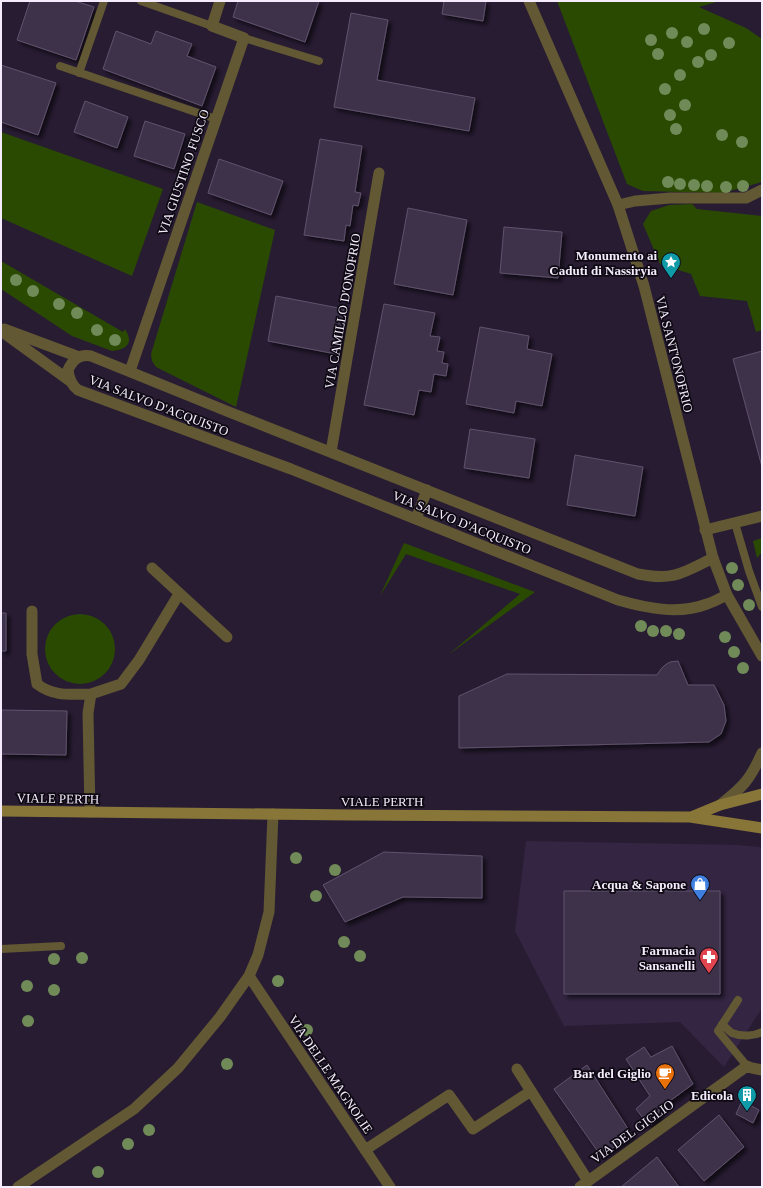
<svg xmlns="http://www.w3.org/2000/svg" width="763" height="1188" font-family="'Times New Roman',serif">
<defs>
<filter id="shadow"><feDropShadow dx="3.5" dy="3.5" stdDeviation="2" flood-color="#0009"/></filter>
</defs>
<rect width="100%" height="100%" fill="#281c33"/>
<!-- built -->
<path fill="#342542" d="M526 841 738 845 760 847 762 848V1008L724 1067 680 1022 564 1026 515 931Z"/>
<!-- green -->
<path fill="#2a4a02" d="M557 1H720L699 7 746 28 762 39V182L723 193 643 191 627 184Z
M1 132 163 189 132 276 1 218Z
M197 202 275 230 236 407 156 367 152 361 151 354Z
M692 204 697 209 762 216V330L756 332 747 301 700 296 691 274 660 264 643 224 651 211 669 205Z
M1 261 123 332 125 329C134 343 127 350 112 351L72 336 1 289Z
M762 538V552L757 558 753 541Z
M404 543 535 592 448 655 520 594 406 554 380 596Z
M45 649a35 35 0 1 1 70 0a35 35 0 1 1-70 0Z"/>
<!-- building -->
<path fill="#3e324a" stroke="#5f526c" filter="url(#shadow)" d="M30 1H75L94 7 76 60 17 40Z
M238 1H319L305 42 233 17Z
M444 1H486L483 21 442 14Z
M351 13 388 20 377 80 475 98 469 131 334 107Z
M116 31 151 44 156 31 192 44 187 56 216 67 202 106 103 69Z
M1 65 56 83 38 135 1 122Z
M85 101 128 117 117 148 74 132Z
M145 121 185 134 174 169 134 156Z
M320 139 362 146 355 192 361 193 358 206 353 205 350 226 346 225 344 241 304 235Z
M219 159 283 181 271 215 208 193Z
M408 208 467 220 453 295 394 284Z
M504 227 562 232 558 278 500 273Z
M276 296 344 309 336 354 268 341Z
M384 304 435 313 430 336 440 337 437 351 444 352 442 363 448 364 446 376 434 374 431 392 419 390 414 415 364 405Z
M480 327 529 336 527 349 552 354 542 406 516 401 514 413 466 404Z
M762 351V467L733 359Z
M470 429 535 439 529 478 464 468Z
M575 455 643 467 635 516 567 505Z
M1 613H6V651H1Z
M678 661 688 685H714L724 705 726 721 721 734 709 742 459 748V696L507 674 657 675 661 669 665 665 670 662Z
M1 710 67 711 66 755 1 754Z
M384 852 482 856V898L403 897 345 922 323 885Z
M564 891H720V994H564Z
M672 1046 693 1084 659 1109V1118L649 1126 636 1109 650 1096 626 1059 644 1047 651 1057Z
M587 1065 632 1135 601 1156 554 1089Z
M742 1101 759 1110 753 1123 736 1114Z
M719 1115 744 1147 704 1181 678 1150Z
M657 1157 679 1187H621Z"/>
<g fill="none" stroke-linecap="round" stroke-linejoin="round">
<!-- service -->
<path stroke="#625833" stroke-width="8" d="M141 1 212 26
M244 38 319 61
M60 66 216 119
M79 73 104 1
M735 523 749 571 762 607
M1 949 61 946
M738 1000 718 1031 747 1066
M722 1024C725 1027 729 1031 732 1033 742 1037 754 1036 762 1032"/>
<!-- minor -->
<path stroke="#625833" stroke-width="11" d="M618 205 635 201 670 198H746L762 190
M4 329 79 357
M1 331 70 381
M130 371 244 38 212 26 220 1
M331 452 379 173
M416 519 427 490
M705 530 762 516
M713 558C683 573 674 581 638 574L229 412 91 356C80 354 73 359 68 370 69 378 71 385 78 390L291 469 618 600C646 608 678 615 707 604 714 602 720 598 727 595
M152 568 227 637
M32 611V654L37 684C54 697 71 694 91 694
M90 812 88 713 91 694 121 684 139 660 179 594
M249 976 390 1187
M517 1069 588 1181
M365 1150 449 1095 473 1129 531 1091
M18 1187 134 1109 178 1068 220 1017 249 976 258 955 269 912 273 814
M580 1187 747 1066 752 1068 762 1070"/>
<!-- tertiary -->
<path stroke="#625833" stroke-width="11" d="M529 1 618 205 644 286 713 558 727 595 762 656
M720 805C743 787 750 780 762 753"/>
<!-- secondary -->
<path stroke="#877638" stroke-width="11" d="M1 811 353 815 690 817 762 828
M691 817 720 805 762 794"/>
</g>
<!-- trees -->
<g fill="#708b58">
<circle cx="704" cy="29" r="6"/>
<circle cx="672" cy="33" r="6"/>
<circle cx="651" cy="40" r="6"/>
<circle cx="687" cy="42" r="6"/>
<circle cx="729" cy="43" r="6"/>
<circle cx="658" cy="54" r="6"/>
<circle cx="711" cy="55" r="6"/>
<circle cx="698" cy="62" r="6"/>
<circle cx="680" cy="75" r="6"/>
<circle cx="665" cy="89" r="6"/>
<circle cx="685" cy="105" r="6"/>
<circle cx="670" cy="115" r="6"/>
<circle cx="676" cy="129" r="6"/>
<circle cx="722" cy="135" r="6"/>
<circle cx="742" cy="142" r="6"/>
<circle cx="668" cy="182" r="6"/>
<circle cx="680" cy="184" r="6"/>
<circle cx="694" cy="185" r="6"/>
<circle cx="707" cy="186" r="6"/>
<circle cx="743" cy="186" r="6"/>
<circle cx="726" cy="187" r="6"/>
<circle cx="16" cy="280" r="6"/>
<circle cx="33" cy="291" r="6"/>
<circle cx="59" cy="304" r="6"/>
<circle cx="77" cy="313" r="6"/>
<circle cx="97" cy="330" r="6"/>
<circle cx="115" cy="340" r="6"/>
<circle cx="732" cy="568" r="6"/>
<circle cx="738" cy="585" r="6"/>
<circle cx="749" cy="605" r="6"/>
<circle cx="641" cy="626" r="6"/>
<circle cx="653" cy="631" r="6"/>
<circle cx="666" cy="631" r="6"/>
<circle cx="679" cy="634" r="6"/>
<circle cx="725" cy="637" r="6"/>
<circle cx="734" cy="652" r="6"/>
<circle cx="743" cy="668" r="6"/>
<circle cx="296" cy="858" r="6"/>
<circle cx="335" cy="870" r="6"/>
<circle cx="316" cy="896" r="6"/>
<circle cx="344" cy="942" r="6"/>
<circle cx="360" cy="956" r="6"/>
<circle cx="82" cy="958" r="6"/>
<circle cx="54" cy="959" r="6"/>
<circle cx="278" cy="981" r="6"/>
<circle cx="27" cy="986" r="6"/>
<circle cx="54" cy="990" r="6"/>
<circle cx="28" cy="1021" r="6"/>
<circle cx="307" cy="1030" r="6"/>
<circle cx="227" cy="1064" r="6"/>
<circle cx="149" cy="1130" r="6"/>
<circle cx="128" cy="1144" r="6"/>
<circle cx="98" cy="1172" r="6"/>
</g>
<!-- icons -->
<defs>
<symbol id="sight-pin" viewBox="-11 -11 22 30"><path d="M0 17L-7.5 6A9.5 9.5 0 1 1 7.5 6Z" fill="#0f9aa8" stroke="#0e0913"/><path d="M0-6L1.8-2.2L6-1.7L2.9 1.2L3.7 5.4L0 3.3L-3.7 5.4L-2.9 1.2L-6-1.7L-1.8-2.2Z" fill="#fff"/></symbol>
<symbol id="shop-pin" viewBox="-11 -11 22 30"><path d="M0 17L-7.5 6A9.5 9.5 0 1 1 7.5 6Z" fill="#3f7fe0" stroke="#0e0913"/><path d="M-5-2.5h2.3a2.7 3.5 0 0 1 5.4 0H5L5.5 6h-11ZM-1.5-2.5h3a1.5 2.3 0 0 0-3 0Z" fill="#fff"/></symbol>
<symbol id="pharmacy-pin" viewBox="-11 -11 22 30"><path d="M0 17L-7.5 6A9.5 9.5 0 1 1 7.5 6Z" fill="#e0444e" stroke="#0e0913"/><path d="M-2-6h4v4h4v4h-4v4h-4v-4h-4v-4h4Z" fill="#fff"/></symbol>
<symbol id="cafe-pin" viewBox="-11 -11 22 30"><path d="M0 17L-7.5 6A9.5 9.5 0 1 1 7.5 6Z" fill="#e8710a" stroke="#0e0913"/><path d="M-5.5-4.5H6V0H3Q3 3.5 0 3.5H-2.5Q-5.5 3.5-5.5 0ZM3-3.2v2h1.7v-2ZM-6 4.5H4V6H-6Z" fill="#fff"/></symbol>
<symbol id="building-pin" viewBox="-11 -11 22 30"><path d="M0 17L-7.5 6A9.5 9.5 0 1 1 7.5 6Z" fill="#0f9aa8" stroke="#0e0913"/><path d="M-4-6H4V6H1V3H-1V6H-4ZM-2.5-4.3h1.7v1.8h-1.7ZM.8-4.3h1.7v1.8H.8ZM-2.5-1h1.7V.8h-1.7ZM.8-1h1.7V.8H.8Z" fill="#fff"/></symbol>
</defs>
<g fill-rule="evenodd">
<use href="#sight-pin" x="660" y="251" width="22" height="30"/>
<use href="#shop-pin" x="689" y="873" width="22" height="30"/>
<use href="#pharmacy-pin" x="698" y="946" width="22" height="30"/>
<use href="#cafe-pin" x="654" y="1062" width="22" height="30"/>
<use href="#building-pin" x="736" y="1084" width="22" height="30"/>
</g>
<g text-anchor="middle" stroke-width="3.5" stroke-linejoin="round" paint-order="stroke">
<!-- street labels -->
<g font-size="13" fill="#f4ecfc" stroke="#0e0913">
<text transform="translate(183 172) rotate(-71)" y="5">VIA GIUSTINO FUSCO</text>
<text transform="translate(342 311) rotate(-80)" y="5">VIA CAMILLO D'ONOFRIO</text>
<text transform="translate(675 354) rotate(76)" y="5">VIA SANT'ONOFRIO</text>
<text transform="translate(159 405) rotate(21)" y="5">VIA SALVO D'ACQUISTO</text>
<text transform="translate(462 522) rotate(22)" y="5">VIA SALVO D'ACQUISTO</text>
<text transform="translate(58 798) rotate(1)" y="5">VIALE PERTH</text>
<text x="382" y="806">VIALE PERTH</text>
<text transform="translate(331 1074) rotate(56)" y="5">VIA DELLE MAGNOLIE</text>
<text transform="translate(632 1131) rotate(-36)" y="5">VIA DEL GIGLIO</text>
</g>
<!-- poi labels -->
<g font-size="13" font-weight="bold" fill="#f4ecfc" stroke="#0e0913" text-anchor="end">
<text x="657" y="260">Monumento ai<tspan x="657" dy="15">Caduti di Nassiryia</tspan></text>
<text x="686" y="889">Acqua &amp; Sapone</text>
<text x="695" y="955">Farmacia<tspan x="695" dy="15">Sansanelli</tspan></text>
<text x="651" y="1078">Bar del Giglio</text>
<text x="733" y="1100">Edicola</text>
</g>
</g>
<!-- border -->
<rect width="763" height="1188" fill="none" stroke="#f4ecfc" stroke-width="4"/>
</svg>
